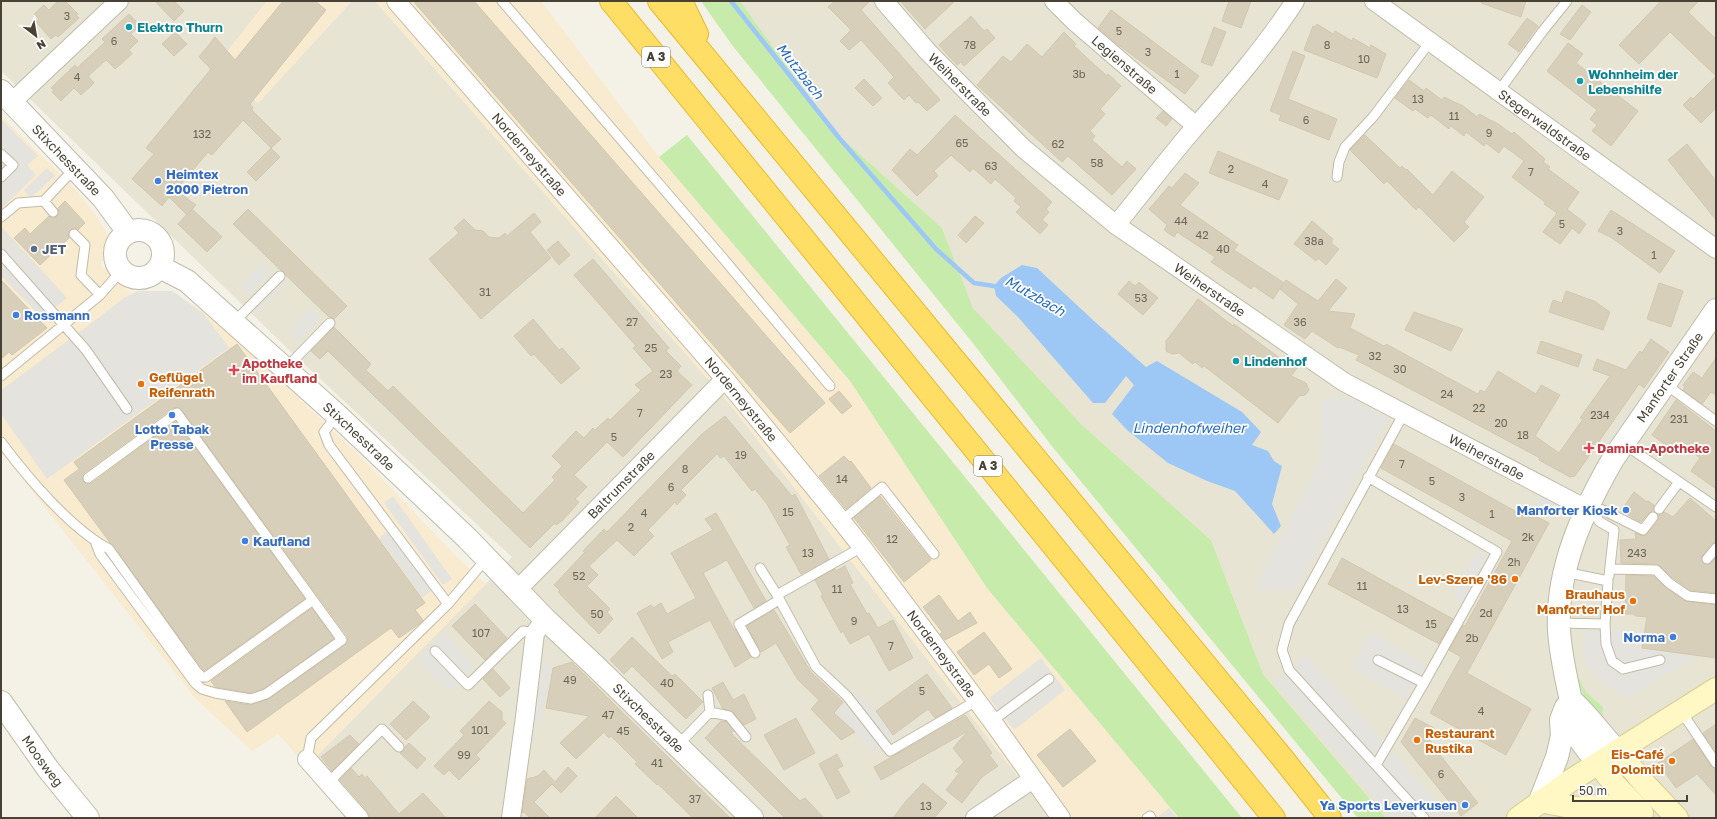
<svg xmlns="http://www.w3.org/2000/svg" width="1717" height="819" font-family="'Golos Text',sans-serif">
<rect width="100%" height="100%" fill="#f4f1e6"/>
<!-- residential -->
<path fill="#e8e4d3" d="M1 1H267L215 67 258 103 352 1H375L729 403 1050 818H351L307 766 512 557 288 349 1 71Z
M740 1H1716V818H1386L1263 674 1211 540 1083 426 972 308 942 228 834 131Z"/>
<!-- commercial -->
<path fill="#f8ebcf" d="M267 1H352L258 103 215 67Z
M375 1H541L659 157 850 381 987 588 1179 818H1050L729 403Z
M1 116 76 190 97 217 107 234 106 250 101 265 130 292 172 291 218 322 365 461 457 557 486 584 307 766 278 734 252 751 196 699 1 452Z"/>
<!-- green -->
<path fill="#c7ebab" d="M701 1H740L834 131 942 228 973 308 1083 426 1211 540 1263 674 1386 818H1358L1051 445 972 342 732 45Z
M687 135 1242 818H1179L987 588 850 381 659 157Z
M1579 679 1586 692 1603 707 1602 719 1591 710 1577 681Z"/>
<!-- parking -->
<path fill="#e5e3de" d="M1 119 38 156 27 165 36 175 1 209Z
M47 168 55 176 31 198 24 190Z
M1 226 67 298 42 318 1 276Z
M263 263 272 271 249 294 240 286Z
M283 281 286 284 257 313 254 310Z
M138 291H172L204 314 229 348 47 479 1 414V390L89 325 124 298Z
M311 308 321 318 299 341 289 331Z
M1322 398H1352L1388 418 1297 590H1254L1321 458Z
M1639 399 1643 402 1603 457 1599 454Z
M1541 494 1559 505 1553 516 1534 505Z
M393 496 452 579 443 585 384 503Z
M388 531 431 591 422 598 379 538Z
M1478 548 1487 560 1462 606 1453 593Z
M1586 630 1643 631 1641 649 1697 656 1629 697 1611 690 1597 677 1584 661Z
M1371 632 1425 665 1406 699 1351 668Z
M445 633 475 667 449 692 417 659Z
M1307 655 1451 818H1392L1274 682Z
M1041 658 1065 690 1014 730 989 698Z
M540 662 552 664 541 723 530 722Z
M858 693 874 710 893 736 875 751 834 713 843 702Z
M1169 808 1177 818H1156Z"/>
<!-- water -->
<path fill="#9dc7f5" d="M1022 265 1037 268 1094 321 1146 367 1157 361 1242 412 1261 432 1252 445 1268 451 1274 461 1282 466 1272 504 1281 526 1274 534 1235 491 1207 481 1168 463 1127 430 1112 414 1134 385 1126 376 1105 403H1093L1018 317 996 296 994 286 1001 278Z"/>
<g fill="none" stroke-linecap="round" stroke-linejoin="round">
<!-- stream -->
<path stroke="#9dc7f5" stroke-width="4.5" d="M731 1 840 139 936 249 974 283 994 286 999 288"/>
</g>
<!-- building -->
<path fill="#d7cfba" stroke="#d2c8ad" d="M58 1H65L78 14 76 15 79 18 58 37 56 35 51 39 36 22 39 19 34 14 44 5 49 10Z
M155 1H174L184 11 174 21Z
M283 1H315L326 10 250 104 253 108 252 110 281 139 271 148 243 120 212 155 208 152 176 190 196 205 187 215 169 197 162 206 132 179 154 154 146 148 211 69 199 57 215 37 235 60Z
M413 1H474L825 403 790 433Z
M835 1H870L861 10 940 100 927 111 918 102 916 103 909 95 904 100 888 83 894 77 861 40 849 50 840 41 851 30 828 7Z
M900 1H955L925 29Z
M1229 1H1251L1241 28 1222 21Z
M1481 1H1526L1521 17 1481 3Z
M1661 1H1699L1688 12 1716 39V108L1701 123 1683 105 1691 97 1693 99 1716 76 1670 32 1639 64 1619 45Z
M1582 5 1591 12 1570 40 1560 34Z
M1111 10 1199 76 1185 94 1117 44 1098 28Z
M129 14 140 25 131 34 138 41 129 50 132 54 115 69 106 60 88 76 94 83 81 95 74 88 61 101 52 92 54 90 51 88 75 65 77 68 105 42 102 39Z
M971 16 984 31 987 29 995 38 964 66 961 62 957 65 939 45Z
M1527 18 1538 26 1519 52 1508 44Z
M1317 24 1333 34 1335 31 1352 41 1353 38 1370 48 1371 45 1386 54 1377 78 1304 50 1313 26 1315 27Z
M1214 27 1226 32 1212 66 1201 62Z
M175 32 187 44 174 56 162 44Z
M1064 32 1076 44 1074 46 1107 76 1108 74 1121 86 1100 109 1105 114 1090 131 1095 136 1092 140 1122 167 1127 161 1136 169 1112 195 1068 156 1062 162 977 85 1003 56 1011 62 1027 44 1042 57Z
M1568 43 1583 54 1576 63 1638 111 1611 146 1592 131 1597 125 1590 119 1597 110 1547 71Z
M1293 51 1305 56 1288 99 1337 119 1329 140 1279 120 1281 115 1270 111Z
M864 79 882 98 873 106 855 88Z
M1409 80 1424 91 1426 88 1442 100 1444 97 1463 106 1477 117 1479 114 1498 124 1512 134 1514 132 1545 159 1543 162 1550 167 1548 169 1579 192 1567 209 1586 224 1579 234 1572 228 1560 244 1543 232 1557 213 1544 204 1546 203 1512 177 1524 161 1504 146 1499 153 1486 143 1484 146 1466 132 1464 136 1451 126 1449 129 1431 115 1428 118 1415 109 1413 111 1395 98Z
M1163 111 1172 119 1166 126 1156 118Z
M955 115 1052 202 1046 209 1049 212 1042 220 1048 225 1040 234 1016 212 1021 207 1014 201 1016 198 995 179 991 184 973 168 970 172 951 155 934 171 938 176 917 196 892 170 910 149 917 155 930 142Z
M1365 135 1400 168 1402 166 1406 170 1407 169 1433 195 1452 171 1484 197 1464 222 1469 227 1454 242 1419 207 1416 210 1387 181 1384 184 1350 150Z
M1687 144 1716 181V220L1668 160Z
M271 148 280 157 256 181 247 172Z
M1218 151 1288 180 1279 200 1209 173Z
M1185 173 1199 183 1180 205 1238 245 1234 250 1284 283 1286 280 1318 301 1336 279 1347 288 1328 311 1355 314 1350 328 1384 346 1386 344 1478 394 1480 390 1485 392 1498 371 1536 394 1541 385 1560 395 1535 436 1559 453 1583 419 1580 418 1610 376 1593 370 1597 359 1626 370 1640 351 1642 353 1651 339 1669 352 1644 388 1639 384 1575 476 1570 477 1539 460 1540 458 1356 360 1359 355 1339 347 1338 348 1312 331 1305 339 1284 325 1298 304 1280 289 1283 284 1273 299 1254 286 1251 289 1211 262 1215 257 1177 232 1174 237 1164 230 1167 225 1149 209 1169 186 1172 188Z
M65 201 85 223 78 230 75 228 70 230 68 233 69 238 40 265 14 238 25 228 30 234 49 216 54 218 56 217 59 214 58 208Z
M192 209 222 237 207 252 178 224Z
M248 209 347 306 334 319 329 317 233 224Z
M1611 210 1675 251 1660 273 1612 238 1598 231Z
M534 213 541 222 530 232 551 258 481 319 429 259 459 233 454 228 464 219 475 230 483 231 489 237 499 238 505 233 507 236Z
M975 216 984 223 966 243 958 235Z
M1312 221 1333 239 1331 243 1339 249 1326 265 1318 258 1316 261 1294 244Z
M558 241 570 255 559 265 547 250Z
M593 259 669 348 666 351 681 366 677 371 692 385 623 457 607 442 574 475 587 487 575 499 579 502 563 520 556 525 555 523 530 548 328 351 320 359 311 351 334 327 371 364 366 370 388 391 393 386 523 513 555 480 552 477 562 466 552 456 576 431 584 438 593 428 595 430 608 418 610 420 641 390 635 385 653 371 633 348 636 346 574 275Z
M1 280 47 328 12 355 9 352 1 359Z
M1129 281 1135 286 1139 282 1158 298 1143 315 1118 294Z
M1659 283 1683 291 1671 327 1647 319Z
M1566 291 1594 301 1610 312 1603 330 1549 312 1553 300 1562 303Z
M1198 299 1233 326 1234 324 1285 362 1287 360 1298 367 1291 376 1306 383 1309 390 1305 395 1299 396 1278 423 1204 366 1202 368 1195 362 1193 364 1179 353 1172 354 1166 351V341Z
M1414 312 1463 329 1451 351 1405 330Z
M533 319 559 350 562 348 580 368 561 384 534 354 531 356 514 336Z
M1541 341 1582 355 1578 367 1537 353Z
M237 344 425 603 415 610 423 620 419 624 399 638 391 628 247 732 225 701 250 705 269 699 345 645 348 640 347 636 180 408H173L84 473 82 476 83 481 86 484 92 483 176 421 305 599 204 671 64 480 79 469 74 462Z
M1716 358V395L1711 392 1702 404 1683 390 1685 387 1683 385 1693 372 1702 378Z
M839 391 852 406 842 414 829 399Z
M1676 400 1716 431V489L1691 471 1700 458 1676 440 1671 449 1652 435Z
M725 416 792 496 795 494 829 559 801 574 786 547 790 545 767 504 755 489 752 491 724 456 720 458 717 454 681 490 686 495 677 505 675 502 648 530 654 536 634 556 617 540 589 566 598 575 587 586 610 609 607 612 613 619 599 634 558 592 560 591 554 585 585 552 583 551 604 529 607 532 702 434Z
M1394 444 1526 517 1528 512 1549 523 1467 673 1531 709 1506 755 1430 713 1461 657 1449 650 1463 625 1465 626 1512 541 1381 468Z
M844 456 850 462 851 461 871 488 846 509 819 476Z
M1634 492 1647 502 1648 501 1654 505 1653 511 1649 513 1641 522 1621 511Z
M880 496 931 560 904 582 854 518Z
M1690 498 1716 521V542L1711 544 1701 558 1703 563 1706 565 1711 563 1716 557V593L1690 590 1673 578 1657 564 1621 563 1620 540 1636 539 1635 533 1643 536 1646 535 1658 521 1659 515 1664 512 1673 517Z
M716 513 766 601 754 608 727 560 703 573 734 630 735 629 751 657 735 667 710 620 668 642 673 652 662 659 637 613 651 605 653 608 661 603 667 614 696 598 671 553 713 530 705 519Z
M1342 558 1453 619 1439 644 1328 584Z
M845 566 853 583 850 584 867 614 869 613 878 628 893 620 913 658 889 671 869 634 850 644 843 631 841 633 821 596 823 595 815 580 835 569 836 571Z
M1626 575 1653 576 1666 588 1685 601 1716 605V658L1642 648 1647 617 1636 616 1633 614H1625Z
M939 595 958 621 970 612 977 623 945 640 940 634 942 632 923 607Z
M475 604 507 638 485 660 452 626Z
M312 608 334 639 263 689 251 693 215 687 211 681Z
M774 610 811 672 843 702 834 713 855 732 841 740 811 709 819 700 798 680 776 643 761 652 747 626Z
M984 632 1012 669 999 678 989 664 974 675 957 652Z
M632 637 672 676 675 674 703 702 686 719 632 666 624 674 610 660Z
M572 662 611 701 730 818H693L658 784 657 785 635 764 637 762 611 736 609 738 604 732 576 759 560 743 589 716 546 708 553 668Z
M493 669 510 688 500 697 483 679Z
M927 674 952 708 935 718 928 709 893 735 876 711Z
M723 682 733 700 744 694 756 719 744 725 733 712 723 709 712 688Z
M413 701 430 717 406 740 390 724Z
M489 701 502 712V720L506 723 476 755 480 759 459 780 449 770 444 775 434 766 464 735 460 731Z
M965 715 992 753 989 755 998 766 982 777 962 803 946 790 959 773 955 771 964 762 953 748 968 731 881 780 874 767Z
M796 718 815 753 784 770 764 735Z
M1415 718 1434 728 1429 739 1434 745 1433 746 1478 803 1461 816 1401 742Z
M721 721H726L734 731 731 733 800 801 805 798 824 818H785L705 738Z
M1716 724V752L1703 733Z
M1070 729 1096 761 1063 787 1037 755Z
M350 735 359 744 332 771 321 757Z
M1693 739 1711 766 1716 769V795L1697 774 1676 788 1658 763Z
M409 743 426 759 417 769 400 753 403 751 405 747Z
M837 754 843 766 837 769 850 792 837 799 819 764Z
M568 767 577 776 561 793 552 784 534 802 550 818H530L524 812 522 813 527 779 538 776 544 770 555 782Z
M351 768 359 777 362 774 365 778 367 776 399 814 423 793 446 818H371L367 811 340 780Z
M923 783 947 803 934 818H893L906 801Z
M616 796 638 818H595Z"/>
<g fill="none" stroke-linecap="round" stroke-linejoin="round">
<defs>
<path id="service" d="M502 1 722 257 830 386
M1499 91 1542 32 1567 1
M1 154 13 165 1 177
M1337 177 1339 162 1345 147 1373 117 1430 42
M44 201 53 212
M1 217 18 203 44 201 75 168
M74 234 85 245 81 275 100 295
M1 254 86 350 127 409
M234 322 280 276
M286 368 330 323
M1 376 100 295 121 271
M1665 384 1716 421
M1404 413 1289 624 1282 650 1289 670 1424 818
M337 415 324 432 329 445 448 604 486 559
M1 442C27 477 71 529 109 549L197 672 202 677H206L313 600
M1624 444 1716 507
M1368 477 1497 552 1424 683 1376 765
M88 478 177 413 342 640 266 694 251 699 215 693 202 689 195 683 100 554 95 541
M1588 508 1600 522 1614 530 1609 576
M1588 508 1603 510 1643 530 1653 517
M1659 509 1679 482
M841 521 882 487 934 554
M1707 559 1716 548
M760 568 777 595 862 547
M1610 569 1656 570 1669 583 1688 596 1716 599
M777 595 816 667 847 696 890 751 976 701
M1559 623 1605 624 1608 581 1565 572
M1605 624 1606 644 1612 661 1623 669 1660 660
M435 651 468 685 523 631 535 633
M755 653 739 624 779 600
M1378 660 1424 683
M1681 711 1716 763
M710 712 729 716 746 737
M992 721 1049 679
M678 745 710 712 708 695
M307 759 311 738 448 604
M328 783 382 729 399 747
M1147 818 1150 816 1151 818"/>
<g id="minor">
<path id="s1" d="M396 1 725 379 832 509 862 547 992 721 1061 818"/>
<path id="s2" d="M884 1 928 52 1023 148 1116 225 1344 382 1575 503 1588 508"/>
<path id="s3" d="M1054 1 1074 21 1196 126"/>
<path id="s4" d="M1374 1 1716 249"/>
<path d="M12 102 119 1"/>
<path d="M1116 225C1143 192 1169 157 1197 125 1232 85 1266 46 1295 1"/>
<path id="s5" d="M517 590 725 379"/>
<path d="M307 759 359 818"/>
<path d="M511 818 525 717 535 633 545 619"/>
<path d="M975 818 1033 779"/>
</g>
<g id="tertiary">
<path id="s6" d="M1 91 103 198 128 232"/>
<circle cx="139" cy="254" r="24"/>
<path id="s7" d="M160 267 187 281 337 415 468 539 545 619 592 663 752 818"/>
<path d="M1570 699C1588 715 1601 734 1617 751"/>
<path id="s8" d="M1 702 48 769 88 818"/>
<path id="s9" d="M1598 763C1587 750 1572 732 1569 714 1568 709 1570 704 1570 699 1570 695 1569 691 1568 687 1564 668 1560 649 1559 630 1556 569 1583 511 1613 459L1716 310"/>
<path d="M1540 801 1557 757 1562 736 1561 720 1566 707"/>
</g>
<path id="secondary" d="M1617 751 1645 784 1677 818
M1598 763 1615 785 1642 813
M1540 801 1576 808 1599 806 1623 807 1639 811
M1518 818 1570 781 1716 689"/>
<path id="motorway" d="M611 1 1274 818
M659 1 1284 760 1330 818
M681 1 697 34"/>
</defs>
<!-- service casing -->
<use href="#service" stroke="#c0bba8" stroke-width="11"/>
<!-- minor casing -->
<use href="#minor" stroke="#c0bba8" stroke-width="20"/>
<!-- tertiary casing -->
<use href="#tertiary" stroke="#c0bba8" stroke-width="24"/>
<!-- secondary casing -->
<use href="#secondary" stroke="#d7cd92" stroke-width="24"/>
<!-- motorway casing -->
<use href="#motorway" stroke="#e9b92b" stroke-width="24"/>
<!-- service -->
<use href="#service" stroke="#fff" stroke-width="9"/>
<!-- minor -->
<use href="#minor" stroke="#fff" stroke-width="18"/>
<!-- tertiary -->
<use href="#tertiary" stroke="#fff" stroke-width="22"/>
<!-- secondary -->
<use href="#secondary" stroke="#fff8c5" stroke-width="22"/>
<!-- motorway -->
<use href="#motorway" stroke="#ffde66" stroke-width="22"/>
</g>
<!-- markers -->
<g fill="#0f9aa8" stroke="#fff" stroke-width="1.5">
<circle cx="129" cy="27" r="4"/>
<circle cx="1580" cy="81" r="4"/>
<circle cx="1236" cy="361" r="4"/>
</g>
<g fill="#3f7fe0" stroke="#fff" stroke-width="1.5">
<circle cx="158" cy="181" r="4"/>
<circle cx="16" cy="315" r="4"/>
<circle cx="172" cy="415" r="4"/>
<circle cx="1626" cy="510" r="4"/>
<circle cx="245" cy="541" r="4"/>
<circle cx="1673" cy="637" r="4"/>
<circle cx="1465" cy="805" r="4"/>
</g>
<circle fill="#5c6f8a" stroke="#fff" stroke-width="1.5" cx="34" cy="249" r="4"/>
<g fill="#e0444e" stroke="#fff" stroke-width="1.5">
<path d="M232 364h4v4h4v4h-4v4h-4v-4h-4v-4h4z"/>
<path d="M1587 442h4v4h4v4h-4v4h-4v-4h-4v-4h4z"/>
</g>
<g fill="#e8710a" stroke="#fff" stroke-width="1.5">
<circle cx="141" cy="384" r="4"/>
<circle cx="1515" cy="579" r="4"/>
<circle cx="1633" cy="601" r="4"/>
<circle cx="1417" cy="740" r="4"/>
<circle cx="1672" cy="761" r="4"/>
</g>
<g text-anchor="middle" stroke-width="3.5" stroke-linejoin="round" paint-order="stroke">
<!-- number labels -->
<g font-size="11" fill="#6b6556">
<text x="67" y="20">3</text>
<text x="1119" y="35">5</text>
<text x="114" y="45">6</text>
<text x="970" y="49">78</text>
<text x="1327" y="49">8</text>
<text x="1148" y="56">3</text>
<text x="1364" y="63">10</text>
<text x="1079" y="78">3b</text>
<text x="1177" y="78">1</text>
<text x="77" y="81">4</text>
<text x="1418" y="103">13</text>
<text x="1454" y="120">11</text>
<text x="1306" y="124">6</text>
<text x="1489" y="137">9</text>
<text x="202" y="138">132</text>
<text x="962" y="147">65</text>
<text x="1058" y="148">62</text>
<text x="1097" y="167">58</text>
<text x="991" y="170">63</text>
<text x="1231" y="173">2</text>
<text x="1531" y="176">7</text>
<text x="1265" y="188">4</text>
<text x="1181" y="225">44</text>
<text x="1562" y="228">5</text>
<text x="1620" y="235">3</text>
<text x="1202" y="239">42</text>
<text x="1314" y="245">38a</text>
<text x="1223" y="253">40</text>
<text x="1654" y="259">1</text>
<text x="485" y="296">31</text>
<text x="1141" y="302">53</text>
<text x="632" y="326">27</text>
<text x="1300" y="326">36</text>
<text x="651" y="352">25</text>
<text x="1375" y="360">32</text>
<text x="1400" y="373">30</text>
<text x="666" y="378">23</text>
<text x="1447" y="398">24</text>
<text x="1479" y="412">22</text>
<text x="640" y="417">7</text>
<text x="1600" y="419">234</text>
<text x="1679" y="423">231</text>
<text x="1501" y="427">20</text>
<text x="1523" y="439">18</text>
<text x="614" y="441">5</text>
<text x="741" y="459">19</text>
<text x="1402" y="468">7</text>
<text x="685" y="473">8</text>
<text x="842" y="483">14</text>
<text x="1432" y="485">5</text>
<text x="671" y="491">6</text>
<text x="1462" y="501">3</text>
<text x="788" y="516">15</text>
<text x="644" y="517">4</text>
<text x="1492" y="518">1</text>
<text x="631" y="531">2</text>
<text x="1528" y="541">2k</text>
<text x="892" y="543">12</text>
<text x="808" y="557">13</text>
<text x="1637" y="557">243</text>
<text x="1514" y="566">2h</text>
<text x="579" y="580">52</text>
<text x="1362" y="590">11</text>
<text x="837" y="593">11</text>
<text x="1403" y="613">13</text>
<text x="1486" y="617">2d</text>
<text x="597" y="618">50</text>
<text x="854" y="625">9</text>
<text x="1431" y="628">15</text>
<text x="481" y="637">107</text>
<text x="1472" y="642">2b</text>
<text x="891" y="650">7</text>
<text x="570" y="684">49</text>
<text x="667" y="687">40</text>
<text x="922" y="695">5</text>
<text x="1481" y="715">4</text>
<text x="608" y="719">47</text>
<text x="480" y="734">101</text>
<text x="623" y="735">45</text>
<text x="464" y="759">99</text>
<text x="657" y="767">41</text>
<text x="1441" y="778">6</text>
<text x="695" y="803">37</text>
<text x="926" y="810">13</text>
</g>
<!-- shield labels -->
<g fill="#fff" stroke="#7e7b72" stroke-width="1">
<rect x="642" y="47" width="28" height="20" rx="3"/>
<rect x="974" y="456" width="28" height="20" rx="3"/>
</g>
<g font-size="12" font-weight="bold" fill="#474235">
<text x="656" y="61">A 3</text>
<text x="988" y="470">A 3</text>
</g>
<!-- culture labels -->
<g font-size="13" font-weight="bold" fill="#0d838f" stroke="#fff" text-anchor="start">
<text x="137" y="32">Elektro Thurn</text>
<text x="1588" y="79">Wohnheim der<tspan x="1588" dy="15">Lebenshilfe</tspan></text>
<text x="1244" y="366">Lindenhof</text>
</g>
<!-- street labels -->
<g font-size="13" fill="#474235" stroke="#fff">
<text dy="5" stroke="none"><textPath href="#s3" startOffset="95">Legienstraße</textPath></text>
<text dy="5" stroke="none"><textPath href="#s2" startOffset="113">Weiherstraße</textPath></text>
<text dy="5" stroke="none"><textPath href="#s4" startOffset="211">Stegerwaldstraße</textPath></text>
<text dy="5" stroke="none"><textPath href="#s1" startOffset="203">Norderneystraße</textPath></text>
<text dy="5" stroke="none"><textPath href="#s6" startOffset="95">Stixchesstraße</textPath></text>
<text dy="5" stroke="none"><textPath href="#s2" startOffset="437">Weiherstraße</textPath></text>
<text dy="5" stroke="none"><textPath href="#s9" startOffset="424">Manforter Straße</textPath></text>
<text dy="5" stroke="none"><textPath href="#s1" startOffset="527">Norderneystraße</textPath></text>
<text dy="5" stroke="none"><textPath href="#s7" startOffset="262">Stixchesstraße</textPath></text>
<text dy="5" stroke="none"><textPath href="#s2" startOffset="761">Weiherstraße</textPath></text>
<text dy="5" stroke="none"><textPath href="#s5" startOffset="148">Baltrumstraße</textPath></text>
<text dy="5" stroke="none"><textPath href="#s1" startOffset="851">Norderneystraße</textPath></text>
<text dy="5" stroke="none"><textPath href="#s7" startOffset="666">Stixchesstraße</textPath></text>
<text dy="5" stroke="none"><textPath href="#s8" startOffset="72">Moosweg</textPath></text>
</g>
<!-- shop labels -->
<g font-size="13" font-weight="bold" fill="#366cbe" stroke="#fff" text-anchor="start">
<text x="166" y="179">Heimtex<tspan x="166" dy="15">2000 Pietron</tspan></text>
<text x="24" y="320">Rossmann</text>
<text x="172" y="434" text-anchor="middle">Lotto Tabak<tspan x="172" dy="15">Presse</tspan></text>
<text x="1618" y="515" text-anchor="end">Manforter Kiosk</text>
<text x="253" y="546">Kaufland</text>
<text x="1665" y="642" text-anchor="end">Norma</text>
<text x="1457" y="810" text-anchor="end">Ya Sports Leverkusen</text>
</g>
<!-- service labels -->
<g font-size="13" font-weight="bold" fill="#4e5e75" stroke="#fff" text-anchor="start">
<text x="42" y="254">JET</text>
</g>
<!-- health labels -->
<g font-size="13" font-weight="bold" fill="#be3a42" stroke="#fff" text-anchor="start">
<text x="242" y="368">Apotheke<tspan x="242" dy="15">im Kaufland</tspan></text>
<text x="1597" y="453">Damian-Apotheke</text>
</g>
<!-- food labels -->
<g font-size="13" font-weight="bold" fill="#c56008" stroke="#fff" text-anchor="end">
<text x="149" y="382" text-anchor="start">Geflügel<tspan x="149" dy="15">Reifenrath</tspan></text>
<text x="1507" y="584">Lev-Szene '86</text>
<text x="1625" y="599">Brauhaus<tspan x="1625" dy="15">Manforter Hof</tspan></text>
<text x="1425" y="738" text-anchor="start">Restaurant<tspan x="1425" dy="15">Rustika</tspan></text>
<text x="1664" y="759">Eis-Café<tspan x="1664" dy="15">Dolomiti</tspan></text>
</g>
<!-- water labels -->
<g font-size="14" font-style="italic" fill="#266abb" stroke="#fff">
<text transform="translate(800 71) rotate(52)" y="5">Mutzbach</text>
<text transform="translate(1035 296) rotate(30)" y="5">Mutzbach</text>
<text x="1189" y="433">Lindenhofweiher</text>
</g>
</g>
<!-- border -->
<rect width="1717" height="819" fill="none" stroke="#474235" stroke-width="4"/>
<!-- north arrow -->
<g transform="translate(36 36) rotate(149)" stroke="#ffffff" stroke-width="3" paint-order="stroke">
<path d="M0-3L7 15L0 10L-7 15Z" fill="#474235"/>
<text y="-6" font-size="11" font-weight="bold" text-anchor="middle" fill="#474235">N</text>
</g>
<!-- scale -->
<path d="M1573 795v6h114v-6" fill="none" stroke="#474235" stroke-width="2"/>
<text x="1579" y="795" font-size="12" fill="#474235" stroke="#ffffff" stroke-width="3" paint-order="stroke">50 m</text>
</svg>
